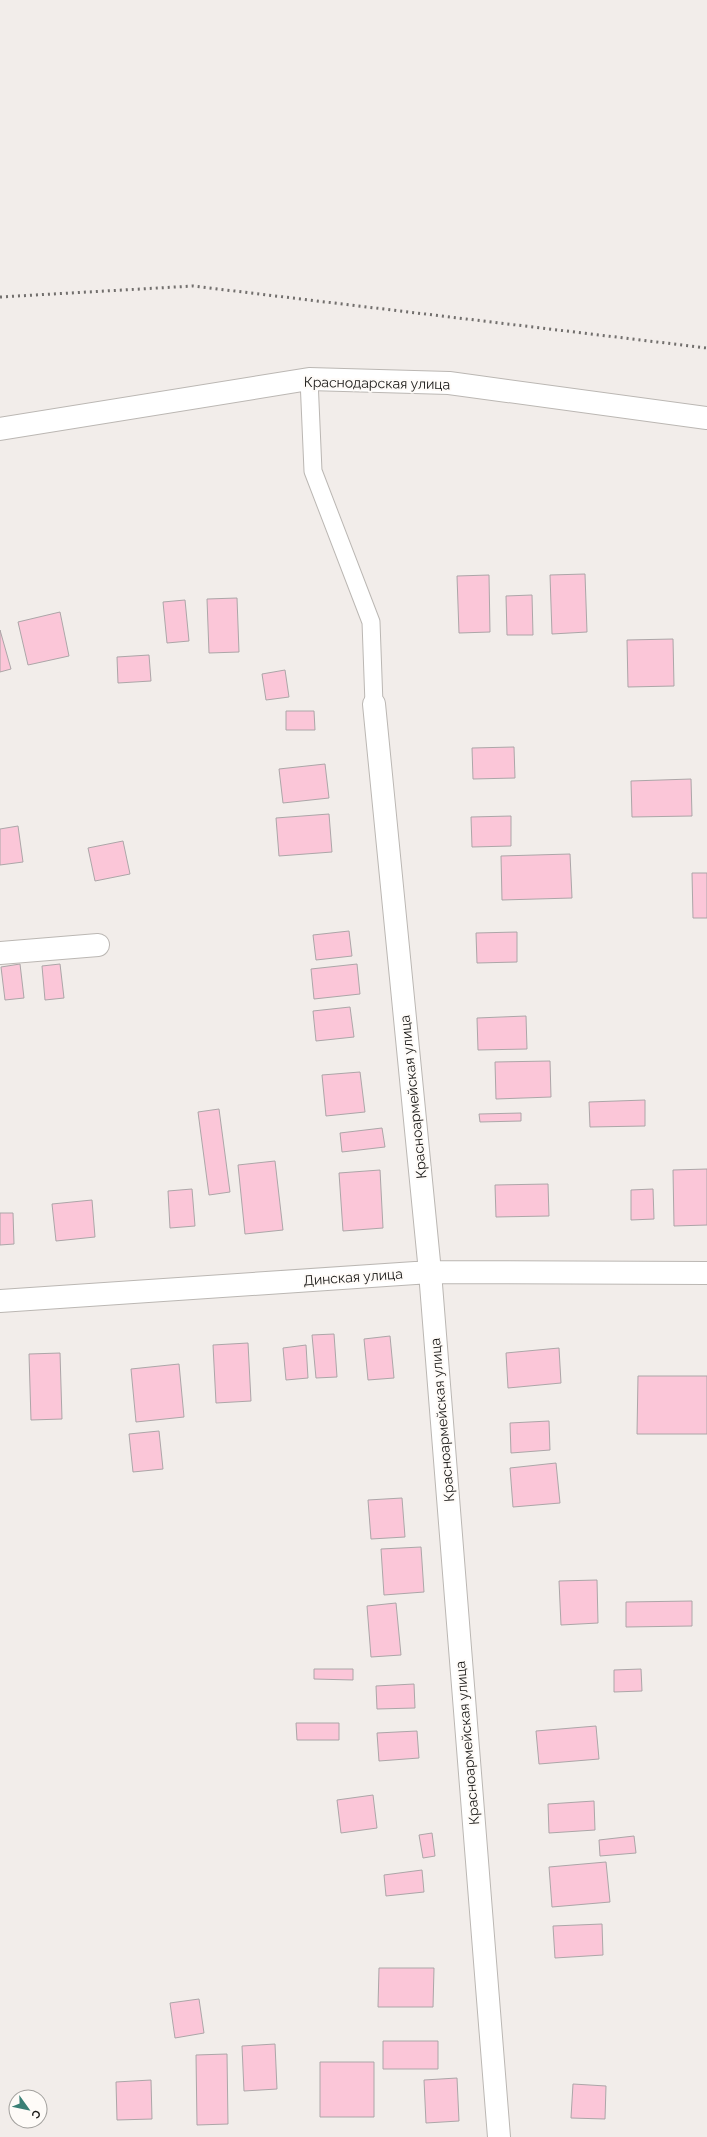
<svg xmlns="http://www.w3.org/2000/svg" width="707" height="2137" font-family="Raleway,sans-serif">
<rect width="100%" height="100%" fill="#f2edea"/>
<!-- building -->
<path fill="#fbc6d8" stroke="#aca6a8" d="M585 574 587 632 552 634 550 575Z
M489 575 490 632 459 633 457 576Z
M532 595 533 635H507L506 596Z
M237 598 239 652 209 653 207 599Z
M185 600 189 641 167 643 163 602Z
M60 612 69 656 28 665 18 622Z
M0 630 11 669 0 672Z
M673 639 674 686 628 687 627 640Z
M149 655 151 681 118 683 117 657Z
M285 670 289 697 266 700 262 674Z
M286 711H314L315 730H286Z
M514 747 515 778 473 779 472 748Z
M325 764 329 798 283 803 279 769Z
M691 779 692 816 632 817 631 781Z
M329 814 332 852 279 856 276 818Z
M511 816V846L472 847 471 817Z
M18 826 23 862 0 865V829Z
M123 841 130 874 95 881 88 848Z
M570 854 572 898 502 900 501 856Z
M692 873H707V918H693Z
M349 931 352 956 316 960 313 935Z
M517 932V962L477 963 476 933Z
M20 964 24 998 5 1000 1 967Z
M60 964 64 998 45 1000 42 966Z
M357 964 360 994 314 999 311 969Z
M350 1007 354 1037 316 1041 313 1011Z
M526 1016 527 1049 478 1050 477 1018Z
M550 1061 551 1097 496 1099 495 1062Z
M360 1072 365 1112 326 1116 322 1075Z
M645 1100V1126L590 1127 589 1102Z
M219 1109 230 1192 209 1195 198 1112Z
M521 1113V1121L480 1122 479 1114Z
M382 1128 385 1147 342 1152 340 1133Z
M275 1161 283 1230 245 1234 238 1165Z
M707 1169V1225L674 1226 673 1170Z
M380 1170 383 1228 343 1231 339 1173Z
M548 1184 549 1216 496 1217 495 1185Z
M192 1189 195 1226 170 1228 168 1191Z
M653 1189 654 1219 631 1220V1190Z
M92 1200 95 1237 56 1241 52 1204Z
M0 1213H13L14 1244 0 1245Z
M334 1334 337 1377 316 1378 312 1335Z
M390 1336 394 1378 368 1380 364 1339Z
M248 1343 251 1401 216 1403 213 1345Z
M306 1345 308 1378 286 1380 283 1348Z
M559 1348 561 1383 508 1388 506 1353Z
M60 1353 62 1419 31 1420 29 1354Z
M179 1364 184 1417 136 1422 131 1369Z
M638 1376H707V1434H637Z
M549 1421 550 1450 511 1453 510 1423Z
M159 1431 163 1469 133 1472 129 1434Z
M556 1463 560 1503 513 1507 510 1468Z
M402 1498 405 1537 371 1539 368 1500Z
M421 1547 424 1592 384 1595 381 1549Z
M597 1580 598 1623 561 1625 559 1581Z
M692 1601V1626L626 1627V1602Z
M396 1603 401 1655 371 1657 367 1606Z
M314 1669H353V1680L314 1679Z
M641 1669 642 1691 614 1692V1670Z
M414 1684 415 1708 377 1709 376 1686Z
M296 1723H339V1740H297Z
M596 1726 599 1759 539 1764 536 1731Z
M417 1731 419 1758 379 1761 377 1733Z
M373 1795 377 1828 341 1833 337 1800Z
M594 1801 595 1830 549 1833 548 1804Z
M432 1833 435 1856 423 1858 419 1835Z
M634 1836 636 1853 600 1856 599 1840Z
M606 1862 610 1902 552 1907 549 1867Z
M422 1870 424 1892 386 1896 384 1875Z
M602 1924 603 1955 555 1958 553 1926Z
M379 1968H434L433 2007H378Z
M199 1999 204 2033 175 2038 170 2003Z
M383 2041H438V2069H383Z
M275 2044 277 2089 244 2091 242 2046Z
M227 2054 228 2124 197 2125 196 2055Z
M320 2062H374V2117H320Z
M457 2078 459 2121 426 2123 424 2080Z
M151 2080 152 2119 117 2120 116 2082Z
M573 2084 606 2086 605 2119 571 2118Z"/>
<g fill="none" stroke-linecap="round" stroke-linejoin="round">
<defs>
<path id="lane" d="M309 379 313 471 371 622 374 704"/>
<path id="street" d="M0 429 309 379 449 383 707 418
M374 704 430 1272 499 2137
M0 953 98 945
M0 1301 430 1272 707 1273"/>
</defs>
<!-- lane casing -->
<use href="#lane" stroke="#bbb7b3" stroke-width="19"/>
<!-- street casing -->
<use href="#street" stroke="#bbb7b3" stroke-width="24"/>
<!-- lane -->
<use href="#lane" stroke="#fff" stroke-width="17"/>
<!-- street -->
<use href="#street" stroke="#fff" stroke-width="22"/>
<!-- rail -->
<path stroke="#726f6d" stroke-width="3" stroke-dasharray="2 4" stroke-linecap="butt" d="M0 297 193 286 707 348"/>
</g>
<g text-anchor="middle" stroke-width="4" stroke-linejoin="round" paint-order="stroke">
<!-- street labels -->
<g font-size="14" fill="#181715" stroke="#fefbf8">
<text transform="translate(377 383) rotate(1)" y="5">Краснодарская улица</text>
<text transform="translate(413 1097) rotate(-96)" y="5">Красноармейская улица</text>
<text transform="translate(353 1277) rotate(-4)" y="5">Динская улица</text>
<text transform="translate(442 1420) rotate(-95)" y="5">Красноармейская улица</text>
<text transform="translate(467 1743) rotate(-95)" y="5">Красноармейская улица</text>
</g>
</g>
<!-- north arrow -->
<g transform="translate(28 2109) rotate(123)"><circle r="19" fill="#fefbf8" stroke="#a2a09d"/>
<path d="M0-3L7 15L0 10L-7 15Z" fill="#397f75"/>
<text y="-6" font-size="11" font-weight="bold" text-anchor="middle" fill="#181715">С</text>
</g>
</svg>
